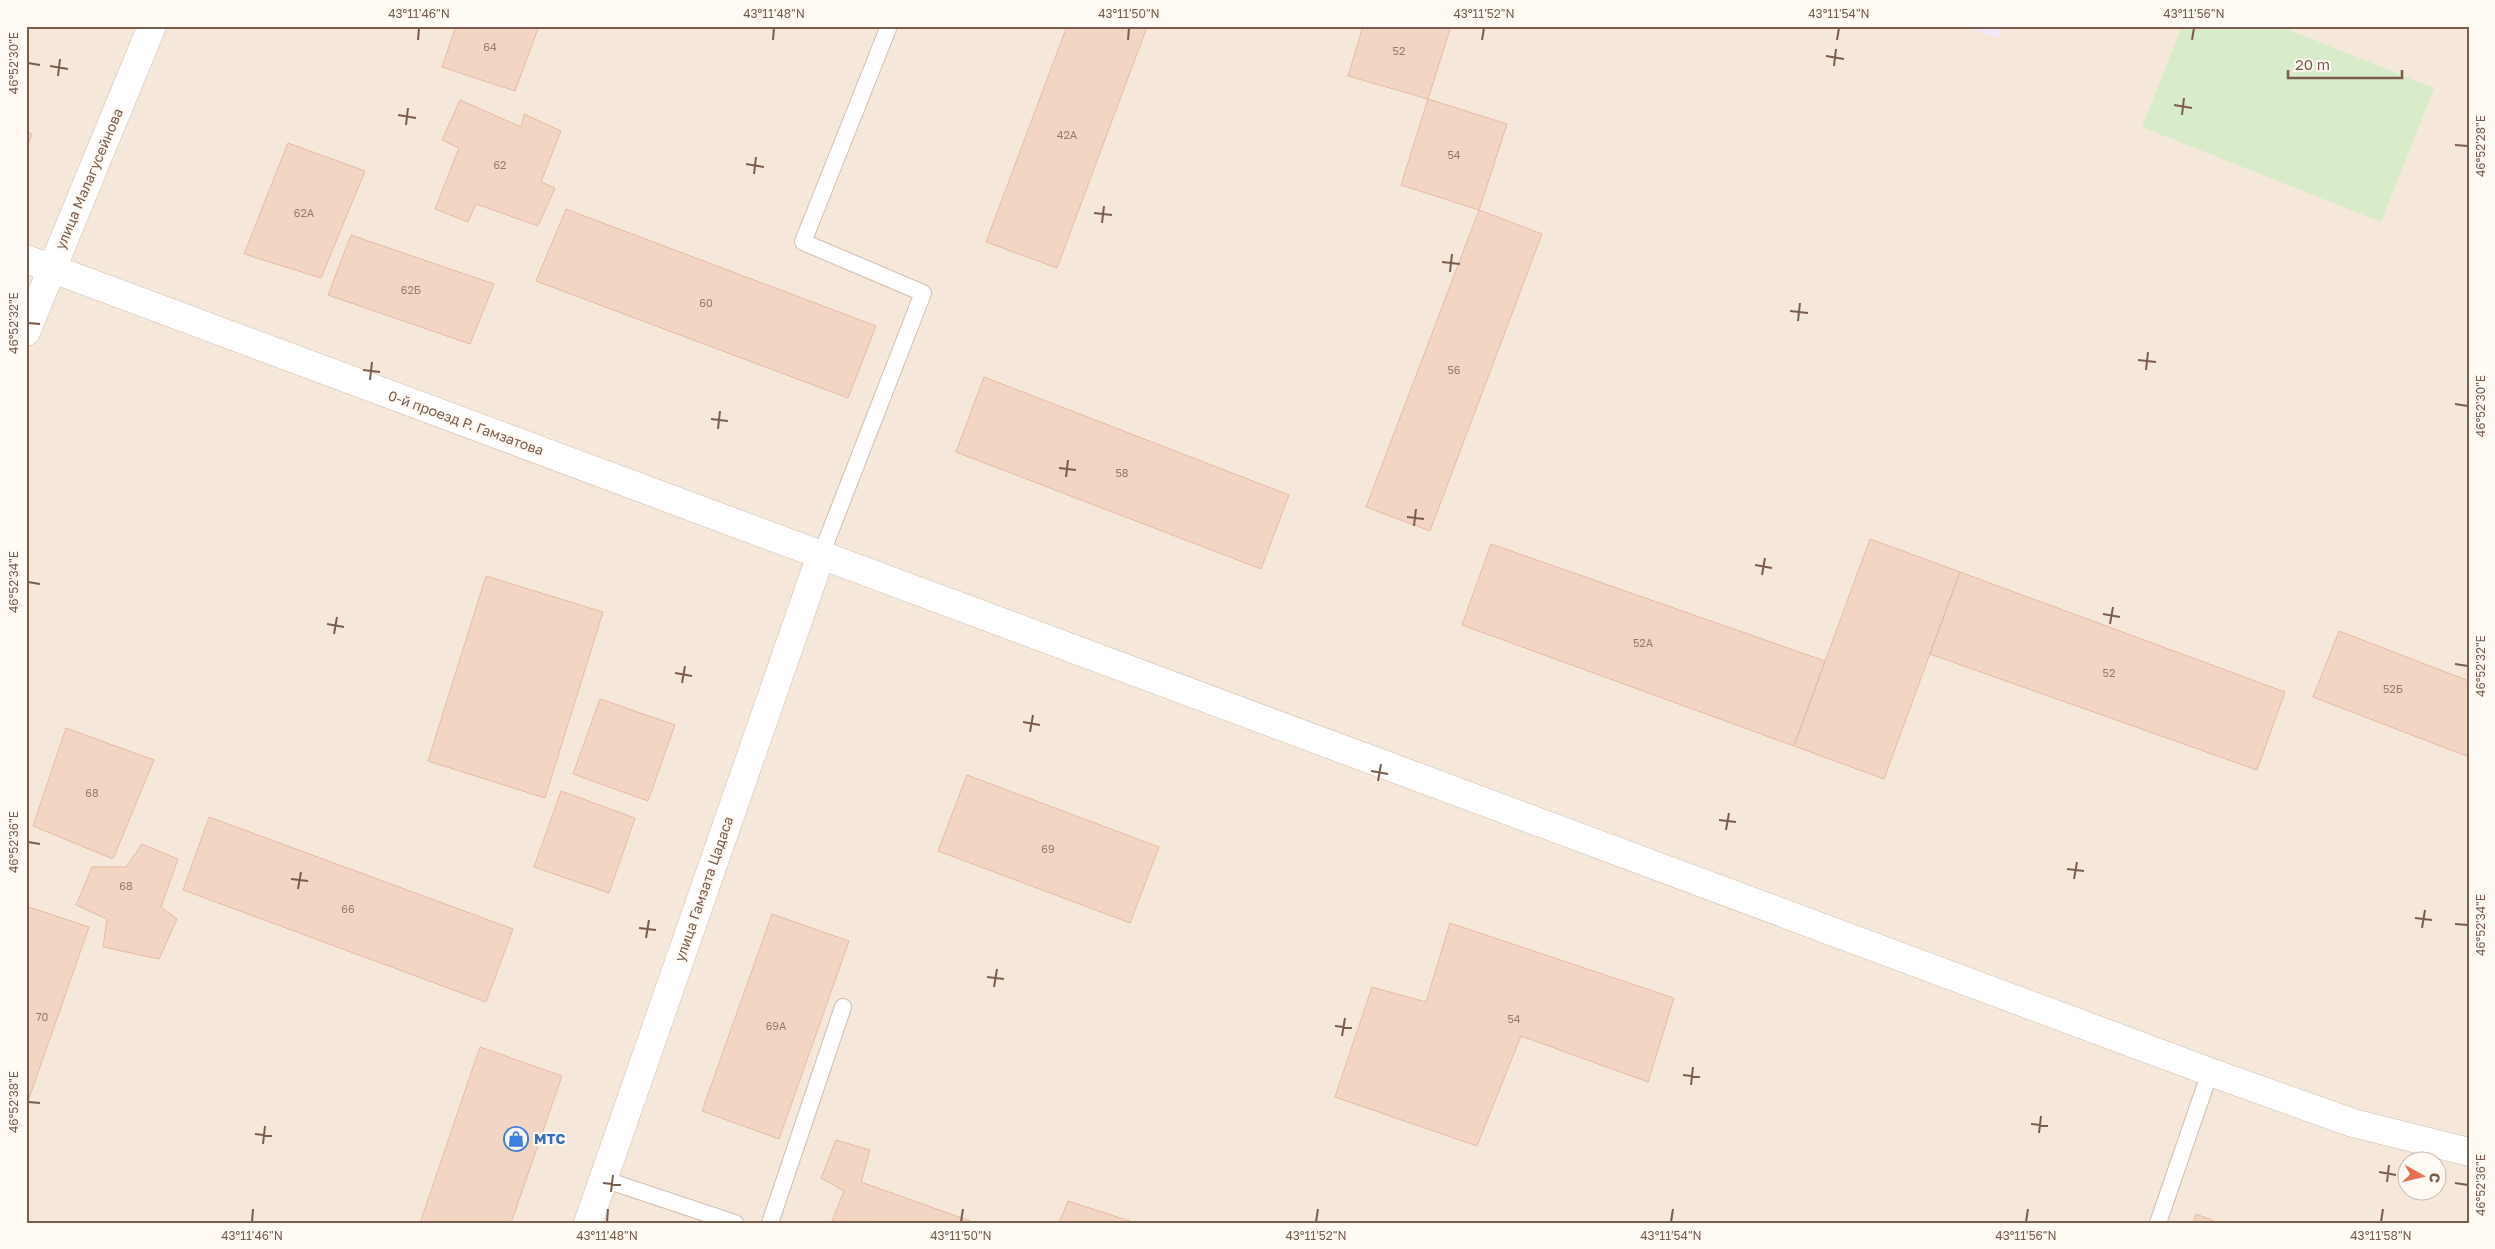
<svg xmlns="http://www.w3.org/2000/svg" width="2495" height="1249" font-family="'Golos Text',sans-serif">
<rect width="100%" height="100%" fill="#fdf6ec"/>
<!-- residential -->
<path fill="#f5e8da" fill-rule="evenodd" d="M26 26H2469V1223H26ZM2408 1162H2438V1192H2408Z"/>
<!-- education -->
<path fill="#f3e8fa" d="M1964 26H2002L1998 38Z"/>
<!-- green -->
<path fill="#d8ecc9" d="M2182 26H2279L2434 88 2381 222 2142 127Z"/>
<!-- building -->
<path fill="#f3d5c3" stroke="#e6bba3" d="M456 26H539L515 91 442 67Z
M1067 26 1147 27 1057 268 986 242Z
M1363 26H1451L1428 99 1348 76Z
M1428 99 1507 124 1479 210 1401 185Z
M460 100 521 127 524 114 561 131 541 182 555 188 538 226 476 204 468 222 435 209 459 148 442 140Z
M26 132 32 134 26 151Z
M288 143 365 171 321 278 244 254Z
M566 209 876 326 848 398 536 281Z
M1479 210 1542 234 1430 531 1366 507Z
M351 235 494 284 470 344 328 295Z
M984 377 1289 495 1261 569 956 452Z
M1870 539 1960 572 1884 779 1794 746Z
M1491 544 1825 661 1794 746 1462 625Z
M1960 572 2285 692 2257 770 1930 654Z
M486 576 603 612 545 798 428 761Z
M2339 631 2469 681V757L2313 697Z
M600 699 675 725 648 801 573 774Z
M66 728 154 760 113 859 33 826Z
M967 775 1159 847 1130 923 938 851Z
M561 791 635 818 609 893 534 867Z
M209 817 513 929 486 1002 183 890Z
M142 844 178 859 161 907 177 919 159 959 103 947 107 919 76 905 92 867H126Z
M26 906 89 927 26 1107Z
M772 914 849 941 779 1139 702 1111Z
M1450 923 1674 998 1648 1082 1521 1036 1477 1146 1335 1097 1372 987 1426 1002Z
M480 1047 562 1076 511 1223H420Z
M836 1140 870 1150 861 1182 976 1223 832 1221 844 1191 821 1178Z
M1068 1201 1136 1223H1059Z
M2196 1214 2219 1223H2193Z"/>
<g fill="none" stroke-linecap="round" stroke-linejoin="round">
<defs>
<path id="lane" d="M821 555 923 293 803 242 889 26
M603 1179 735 1223
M770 1223 843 1007
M2158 1223 2210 1072"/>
<path id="street" d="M26 259 2210 1072 2353 1123 2469 1152
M26 332 152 26
M588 1223 821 555"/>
</defs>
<!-- lane casing -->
<use href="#lane" stroke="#d1beb0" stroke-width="18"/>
<!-- street casing -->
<use href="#street" stroke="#d1beb0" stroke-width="29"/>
<!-- lane -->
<use href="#lane" stroke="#fff" stroke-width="16"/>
<!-- street -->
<use href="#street" stroke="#fff" stroke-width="28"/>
</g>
<!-- ticks -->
<path fill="none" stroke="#7a5c4d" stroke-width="2" d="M418 40 419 28M773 40 774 28M1128 40 1129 28M1482 40 1484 28M1837 40 1839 28M2192 40 2194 28M1826 56 1844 59M28 63 40 65M50 66 68 69M1834 66 1836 49M58 76 60 59M2174 105 2192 108M398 115 416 118M2182 115 2184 98M406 125 408 108M2455 145 2468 146M746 164 764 167M754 174 756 157M1094 213 1112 215M1102 223 1104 206M1442 262 1460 264M1450 272 1452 254M1790 311 1808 313M1798 321 1800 303M28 323 40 324M2138 360 2156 362M363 370 380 372M2146 370 2148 352M370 380 372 362M2455 404 2468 406M711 419 728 421M718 429 720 411M1059 468 1076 470M1066 477 1068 460M1407 517 1424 519M1414 526 1416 509M1755 565 1772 568M1762 575 1765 558M28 582 40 584M2103 614 2120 617M327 624 344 627M2110 624 2113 607M334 634 337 617M2455 664 2468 666M675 673 692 676M682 683 685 666M1023 722 1040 725M1030 732 1033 715M1371 771 1388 774M1378 781 1381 764M1719 820 1736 822M1726 830 1729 813M28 842 40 844M2067 869 2084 871M291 879 308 881M2074 879 2077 862M298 889 301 872M2415 918 2432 920M2455 924 2468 925M639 928 656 930M2422 928 2425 910M646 938 649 920M987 977 1004 979M994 987 997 969M1335 1026 1352 1028M1342 1036 1345 1018M1683 1075 1700 1077M1691 1085 1693 1067M28 1102 40 1103M2031 1124 2048 1126M2039 1133 2041 1116M255 1134 272 1136M263 1144 265 1126M2379 1172 2396 1175M2387 1182 2389 1165M603 1183 621 1185M2455 1183 2468 1185M611 1192 613 1175M252 1222 253 1209M607 1222 608 1209M961 1222 963 1209M1316 1222 1318 1209M1671 1222 1673 1209M2026 1222 2028 1209M2381 1222 2383 1209"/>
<!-- icons -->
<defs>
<symbol id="shop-ring" viewBox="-11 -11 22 22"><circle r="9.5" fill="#fffaf3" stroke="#3f7fe0" stroke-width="1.5"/><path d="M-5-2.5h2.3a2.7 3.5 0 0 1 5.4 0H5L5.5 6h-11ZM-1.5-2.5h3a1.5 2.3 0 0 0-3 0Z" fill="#3f7fe0"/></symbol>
</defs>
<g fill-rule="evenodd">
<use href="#shop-ring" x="502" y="1125" width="28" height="28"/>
</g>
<g text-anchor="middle" stroke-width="4" stroke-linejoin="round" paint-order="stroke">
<!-- number labels -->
<g font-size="11" fill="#987a6a">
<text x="490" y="51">64</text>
<text x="1399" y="55">52</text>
<text x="1067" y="139">42А</text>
<text x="1454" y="159">54</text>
<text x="500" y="169">62</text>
<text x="304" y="217">62А</text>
<text x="411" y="294">62Б</text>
<text x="706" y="307">60</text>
<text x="1454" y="374">56</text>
<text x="1122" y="477">58</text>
<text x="1643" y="647">52А</text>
<text x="2109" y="677">52</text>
<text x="2393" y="693">52Б</text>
<text x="92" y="797">68</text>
<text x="1048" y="853">69</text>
<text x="126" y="890">68</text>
<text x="348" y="913">66</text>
<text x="42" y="1021">70</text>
<text x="1514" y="1023">54</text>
<text x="776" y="1030">69А</text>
</g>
<!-- street labels -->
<g font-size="14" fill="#7a5c4d" stroke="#fffaf3">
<text transform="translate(89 179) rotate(-67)" y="5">улица Малагусейнова</text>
<text transform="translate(466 423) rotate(20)" y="5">0-й проезд Р. Гамзатова</text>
<text transform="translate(704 889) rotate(-71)" y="5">улица Гамзата Цадаса</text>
</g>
<!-- shop labels -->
<g font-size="14" font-weight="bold" fill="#366cbe" stroke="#fffaf3" text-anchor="start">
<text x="534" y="1144">МТС</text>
</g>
</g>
<!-- border -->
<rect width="2495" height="1249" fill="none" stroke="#fffaf3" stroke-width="55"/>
<!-- north arrow -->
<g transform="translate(2422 1176) rotate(98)"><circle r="24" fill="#fffaf3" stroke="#cabbb1"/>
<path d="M0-4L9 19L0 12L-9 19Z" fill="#e76f51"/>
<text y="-8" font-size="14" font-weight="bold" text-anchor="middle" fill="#7a5c4d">С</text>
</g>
<!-- scale -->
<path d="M2288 70v8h114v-8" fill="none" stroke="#7a5c4d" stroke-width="2.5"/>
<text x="2295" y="70" font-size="15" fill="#7a5c4d" stroke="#fffaf3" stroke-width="4" paint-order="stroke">20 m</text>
<rect x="28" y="28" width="2440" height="1194" fill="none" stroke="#7a5c4d" stroke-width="2"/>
<g font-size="12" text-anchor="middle" fill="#7a5c4d">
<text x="419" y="18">43°11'46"N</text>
<text x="774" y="18">43°11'48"N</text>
<text x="1129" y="18">43°11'50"N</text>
<text x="1484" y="18">43°11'52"N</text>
<text x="1839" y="18">43°11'54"N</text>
<text x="2194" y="18">43°11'56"N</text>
<text transform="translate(14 63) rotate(-90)" y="4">46°52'30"E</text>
<text transform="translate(2481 146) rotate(-90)" y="4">46°52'28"E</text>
<text transform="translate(14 323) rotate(-90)" y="4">46°52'32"E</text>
<text transform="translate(2481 406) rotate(-90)" y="4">46°52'30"E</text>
<text transform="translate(14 582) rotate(-90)" y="4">46°52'34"E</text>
<text transform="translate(2481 666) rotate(-90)" y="4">46°52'32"E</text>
<text transform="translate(14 842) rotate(-90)" y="4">46°52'36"E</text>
<text transform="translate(2481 925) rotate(-90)" y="4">46°52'34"E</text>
<text transform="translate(14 1102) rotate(-90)" y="4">46°52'38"E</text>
<text transform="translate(2481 1185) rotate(-90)" y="4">46°52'36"E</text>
<text x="252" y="1240">43°11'46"N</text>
<text x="607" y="1240">43°11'48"N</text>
<text x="961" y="1240">43°11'50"N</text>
<text x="1316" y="1240">43°11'52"N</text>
<text x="1671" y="1240">43°11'54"N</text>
<text x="2026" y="1240">43°11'56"N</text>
<text x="2381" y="1240">43°11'58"N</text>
</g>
</svg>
